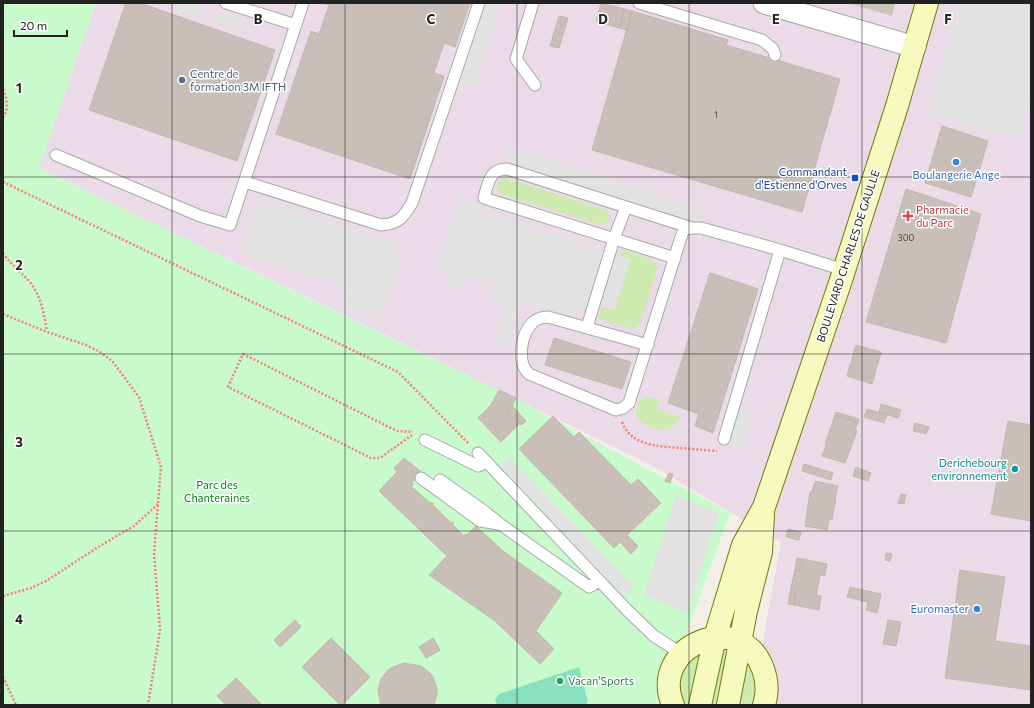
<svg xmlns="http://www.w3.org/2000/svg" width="1034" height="708" font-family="Commissioner,sans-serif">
<rect width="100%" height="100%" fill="#f2efe9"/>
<!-- industrial -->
<path fill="#ebdbe8" d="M96 3H1031V705H751L781 542 656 468 388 336 39 168Z"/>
<!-- construction -->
<path fill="#c7c7b4" d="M848 3H895L892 16Z"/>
<!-- grass -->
<path fill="#cdebb0" d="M506 178 606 210 609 214 610 221 601 225 503 195C493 189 495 180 506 178Z
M624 250 652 259 658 266 657 270 641 323 638 326 633 329 598 319 602 307 615 310 631 259 618 255Z
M646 397 660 400 657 409 681 417C671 435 648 432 637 417 635 408 636 402 646 397Z
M726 650 727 653 717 705H711L723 651Z
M700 654 689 705H684C677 692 678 670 688 659 691 657 697 655 700 654Z
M747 663C757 675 758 692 750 705H739Z"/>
<!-- park -->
<path fill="#c8facc" d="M3 3H96L39 168 516 399 730 513 686 634 665 656 660 675 656 705H3Z"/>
<!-- pitch -->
<path fill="#88e0be" d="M579 667 588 702 585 705H497L495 700 499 694Z"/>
<!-- parking -->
<path fill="#e2e2e2" d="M169 3H194L201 6 197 18 168 7Z
M471 3H502L473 90 446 81Z
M959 3H1031V92L1018 139 928 114Z
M217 11 247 20 243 32 213 22Z
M510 146 704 208 698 221 506 160Z
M459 197 472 201 488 213 631 259 615 310 602 307 577 311 575 317 521 301 506 350 493 347 506 303 489 297 493 285 465 277 462 289 446 284 450 272 437 268Z
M259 198 399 245 395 258 401 261 381 318 340 305 346 288 241 254Z
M740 408 753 412 741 447 728 443Z
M510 458 634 587 624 596 501 467Z
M676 495 719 513 688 613 644 595Z"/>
<!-- building -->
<path fill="#c7bfb8" stroke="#c4b6ab" d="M126 3H140L275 50 237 161 89 110Z
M322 3H470L455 47 444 43 434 73 444 76 410 179 276 134 311 31 319 34 329 5Z
M601 3 625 9 619 28 596 21Z
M625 9 632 11 627 30 619 28Z
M632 11 728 40 726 45 840 79 802 212 592 150Z
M559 16 568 18 559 48 550 46Z
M942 126 988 141 971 197 925 183Z
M906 189 981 214 946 343 866 322Z
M710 273 758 289 713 433 695 426 699 414 668 403Z
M554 338 631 362 622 389 545 365Z
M856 345 881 352 872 384 847 376Z
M499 390 516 398 510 411 509 410 506 414 507 415 509 414 519 424 501 442 478 418 491 405Z
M881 404 901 410 898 418 879 412Z
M512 406 526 421 521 425 509 414 507 415 506 414 509 410 510 411Z
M867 409 887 415 884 423 864 417Z
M836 412 859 419 858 422 835 415Z
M835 415 858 422 855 430 857 431 845 463 822 456 826 445 825 444Z
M553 416 574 437 579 432 631 485 638 479 661 503 627 535 638 546 631 554 620 542 614 548 519 449Z
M1008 421 1031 425V521L991 514Z
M915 423 929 427 926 434 913 431Z
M404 458 420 471 412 483 413 485 411 486 430 503H433V505L451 523 453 522 454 523 452 524 464 536 466 534 467 535 476 526 503 551 562 593 536 631 554 649 540 664 495 621 429 575 447 556 379 491 397 472 394 468Z
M804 464 817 468 815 475 802 471Z
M856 467 871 473 868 481 853 476Z
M817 468 833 473 831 480 815 475Z
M669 473 673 474 670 483 665 481Z
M815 481 838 486 835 498H836L832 520 829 519 827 530 805 526 810 492H812Z
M901 494 906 495 904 504 898 503Z
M788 529 801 532 799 540 786 537Z
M886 553 892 554 890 561 885 560Z
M797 558 803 559 800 571 795 570Z
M803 559 827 564 825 576 820 575 816 595 821 596 819 610 794 605 796 593 790 592 795 570 800 571Z
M960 570 1005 577 995 641 1031 646 1030 690 945 678Z
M850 587 881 594 877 613 866 610 868 602 847 597Z
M790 592 796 593 794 605 788 604Z
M295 620 301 627 280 647 274 640Z
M888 620 901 622 896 646 883 644Z
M331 638 370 677 342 705H340L302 667Z
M433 638 440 650 426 658 419 647Z
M404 663 421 666 430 673 433 677 437 688V694L434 705H381L379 696 378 690 381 679 388 670 393 667Z
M236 678 262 705H226L217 696Z"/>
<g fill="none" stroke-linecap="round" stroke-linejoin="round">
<defs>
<path id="service" d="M226 3 296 25
M533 3 516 59 535 85
M639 3 762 40 773 49 775 55
M56 155 200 216 230 225 303 3
M245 182 381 225C398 224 403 218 412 203L479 3
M675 258 484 198C488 184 489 169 507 169L692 228
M587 327 614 239 626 207
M648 345 548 317C542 317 537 319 533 322 521 334 516 362 529 374L616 410 623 408 629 403 682 234 685 229 692 228H701L780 250 844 270
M724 439 780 250
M425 440 478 466 487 462
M478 453 628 611 654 636 682 654
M421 478 480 521 499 524
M440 480 484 511 500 524 589 587 599 581"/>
<path id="minor" d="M764 3 915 47"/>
<path id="secondary" d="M673 705C648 645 741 608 763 669 767 680 768 693 764 705
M700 705 715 637 743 545 764 507 840 283 897 106 927 3
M728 705 746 611 761 552 763 514"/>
</defs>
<!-- service casing -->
<use href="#service" stroke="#a9a9a9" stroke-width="13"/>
<!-- minor casing -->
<use href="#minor" stroke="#a9a9a9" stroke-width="23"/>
<!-- secondary casing -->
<use href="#secondary" stroke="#707d05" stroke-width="24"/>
<!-- path -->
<path stroke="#fa8072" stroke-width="2.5" stroke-dasharray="2 2" stroke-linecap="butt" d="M3 89C7 99 9 108 3 118
M3 182 398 372 469 444
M3 253C10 264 20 271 29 281 41 295 44 314 47 331
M3 314 47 332 86 345 100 352 113 362 139 397 161 467 154 553 160 630 148 705
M622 422C631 446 658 446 680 448 692 449 704 450 717 451
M412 435 380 458H371L228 387 243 354 397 431 413 432
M3 596 31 588 46 581 103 544 134 526 158 504
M3 677 16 705"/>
<!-- service -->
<use href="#service" stroke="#fff" stroke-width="11"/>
<!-- minor -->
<use href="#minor" stroke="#fff" stroke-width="21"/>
<!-- secondary -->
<use href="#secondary" stroke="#f7fabf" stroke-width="22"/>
</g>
<!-- grid -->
<path fill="none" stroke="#222" stroke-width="1" stroke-opacity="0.55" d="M172 3V705M345 3V705M517 3V705M689 3V705M862 3V705M3 177H1031M3 354H1031M3 531H1031"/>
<!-- markers -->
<circle fill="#5c6f8a" stroke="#fff" stroke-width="1.5" cx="182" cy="80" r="4"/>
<g fill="#3f7fe0" stroke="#fff" stroke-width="1.5">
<circle cx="956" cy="162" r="4"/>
<circle cx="977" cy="609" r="4"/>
</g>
<rect fill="#1a4fb4" stroke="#fff" stroke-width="1.5" x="851" y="174" width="8" height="8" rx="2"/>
<path fill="#e0444e" stroke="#fff" stroke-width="1.5" d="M906 210h4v4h4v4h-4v4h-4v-4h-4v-4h4z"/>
<circle fill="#0f9aa8" stroke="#fff" stroke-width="1.5" cx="1015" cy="469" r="4"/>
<circle fill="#2e9e5b" stroke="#fff" stroke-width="1.5" cx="560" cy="681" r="4"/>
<g text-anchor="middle" stroke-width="3" stroke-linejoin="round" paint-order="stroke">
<!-- number labels -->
<g font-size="9" fill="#4b4948">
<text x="716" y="118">1</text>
<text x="906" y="241">300</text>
</g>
<!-- service labels -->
<g font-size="11" fill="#4e5e75" stroke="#fff" text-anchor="start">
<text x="190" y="78">Centre de<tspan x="190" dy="13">formation 3M IFTH</tspan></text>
</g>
<!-- transit labels -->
<g font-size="11" fill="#164399" stroke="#fff" text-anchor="end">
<text x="847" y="176">Commandant<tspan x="847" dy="13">d'Estienne d'Orves</tspan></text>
</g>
<!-- shop labels -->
<g font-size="11" fill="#366cbe" stroke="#fff">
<text x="956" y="179">Boulangerie Ange</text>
<text x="969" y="613" text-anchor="end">Euromaster</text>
</g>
<!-- health labels -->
<g font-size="11" fill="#be3a42" stroke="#fff" text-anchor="start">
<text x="916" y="214">Pharmacie<tspan x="916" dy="13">du Parc</tspan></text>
</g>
<!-- street labels -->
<g font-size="11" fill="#222" stroke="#fff">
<text transform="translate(848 256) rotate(-72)" y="4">BOULEVARD CHARLES DE GAULLE</text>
</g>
<!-- culture labels -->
<g font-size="11" fill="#0d838f" stroke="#fff" text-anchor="end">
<text x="1007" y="467">Derichebourg<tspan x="1007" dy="13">environnement</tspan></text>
</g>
<!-- park labels -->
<g font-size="11" fill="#0c8416" stroke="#fff">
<text x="217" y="489">Parc des<tspan x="217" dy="13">Chanteraines</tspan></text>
</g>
<!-- leisure labels -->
<g font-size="11" fill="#27864d" stroke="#fff" text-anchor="start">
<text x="568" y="685">Vacan'Sports</text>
</g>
</g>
<g font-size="13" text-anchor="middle" font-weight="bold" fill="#222" stroke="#fff" stroke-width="3" stroke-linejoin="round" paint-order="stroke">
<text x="258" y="24">B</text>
<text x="431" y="24">C</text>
<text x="603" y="24">D</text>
<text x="776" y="24">E</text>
<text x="948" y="24">F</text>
<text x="19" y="93">1</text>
<text x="19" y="270">2</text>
<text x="19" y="447">3</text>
<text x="19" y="624">4</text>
</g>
<!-- border -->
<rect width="1034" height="708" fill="none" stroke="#222222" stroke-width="8"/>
<!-- scale -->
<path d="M14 30v6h53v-6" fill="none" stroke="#222222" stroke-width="2"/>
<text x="20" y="30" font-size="12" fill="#222222" stroke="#ffffff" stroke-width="3" paint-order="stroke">20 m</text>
</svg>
